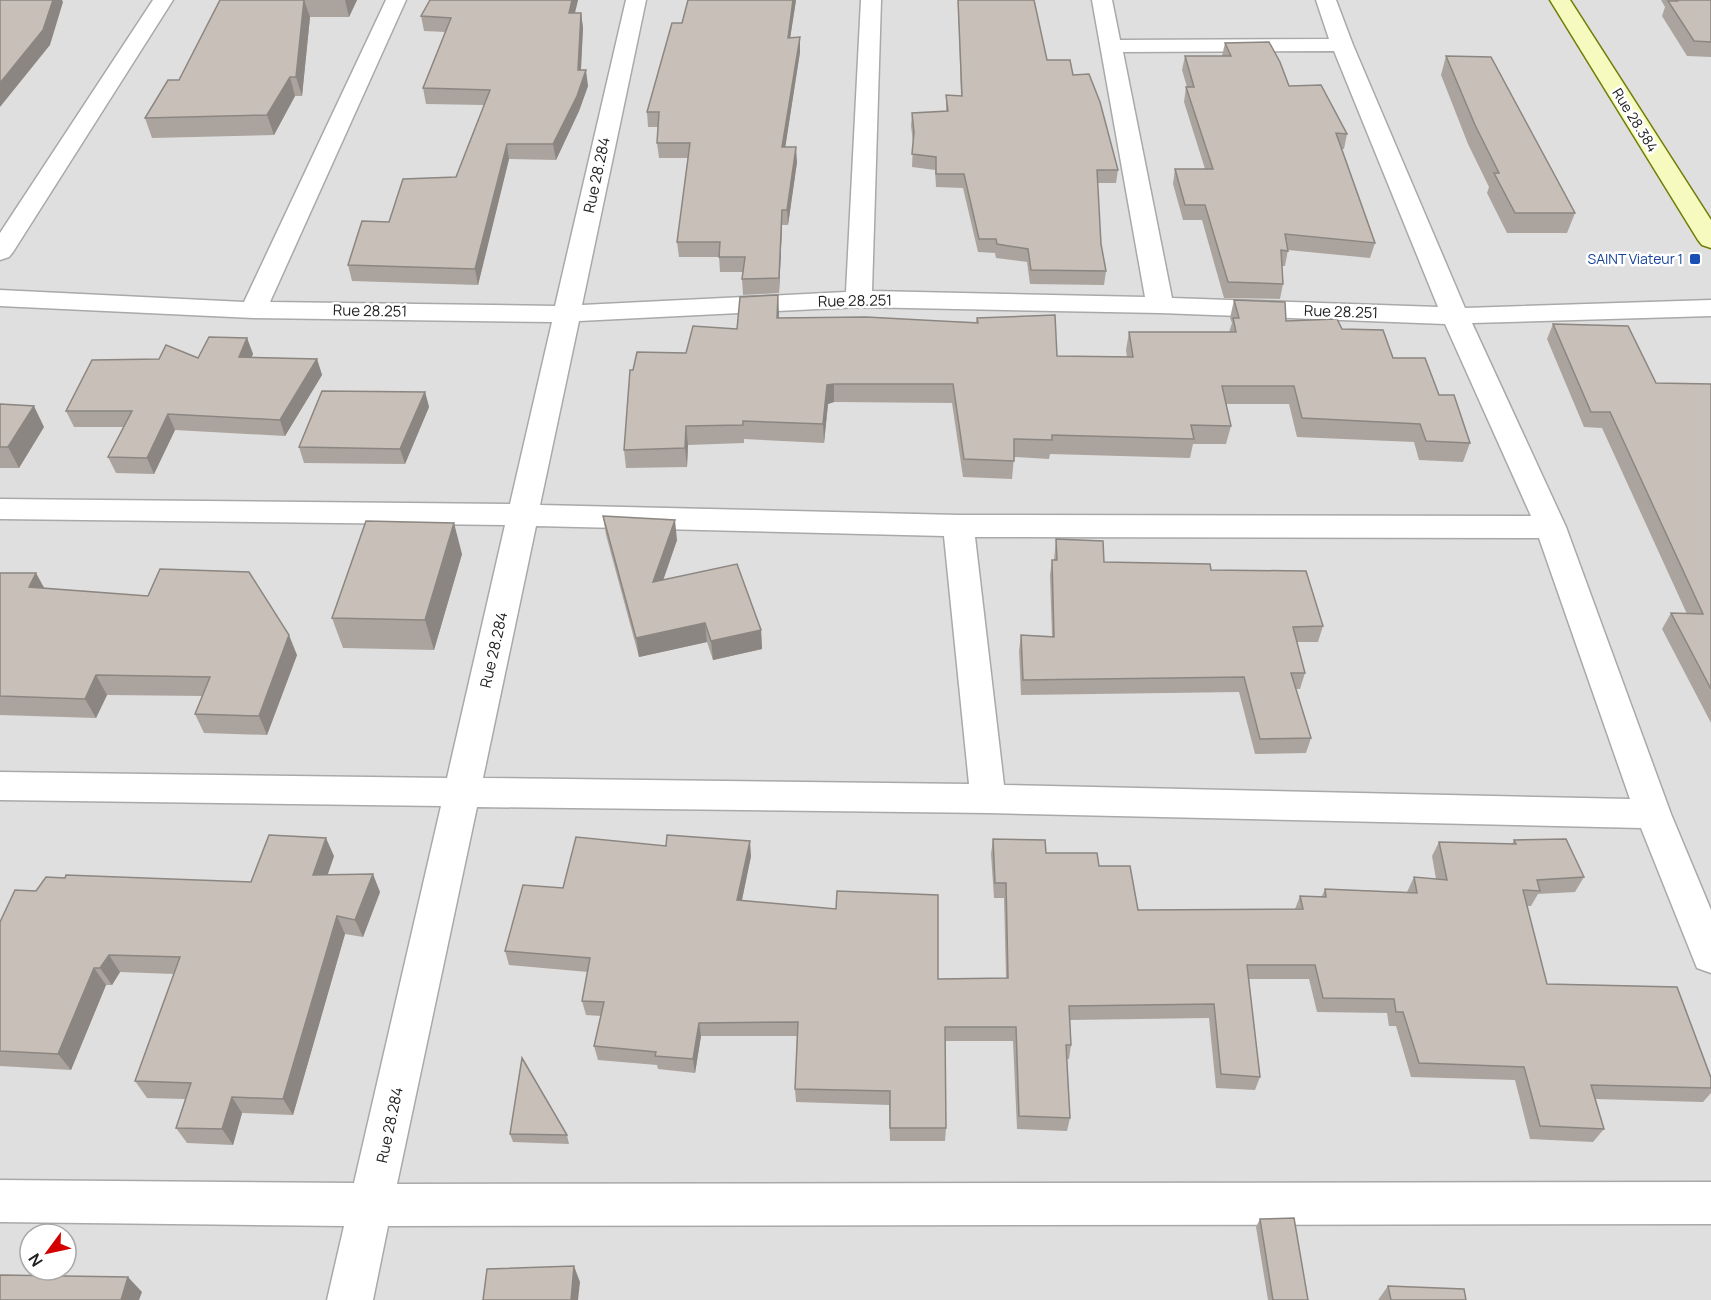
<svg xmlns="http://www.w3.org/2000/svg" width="1711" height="1300" font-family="Manrope,sans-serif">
<rect width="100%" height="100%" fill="#f2efe9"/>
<!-- residential -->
<path fill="#e0dfdf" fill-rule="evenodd" d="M0 0H1711V1300H0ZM30 1234H66V1270H30Z"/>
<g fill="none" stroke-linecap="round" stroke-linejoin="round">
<defs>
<path id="street" d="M153 0H173L13 252 9 257 0 260V233Z
M386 0H406L270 302 555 306 626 0H646L582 305 846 292 861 0H881L872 291 1145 297 1092 0H1112L1120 40 1329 39 1316 0H1336L1353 45 1465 308 1711 300V316L1472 323 1566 527 1671 814 1711 910V973L1697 968 1641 828 988 813 477 807 397 1184 1711 1182V1224L388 1226 373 1300H327L344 1226 0 1222V1180L354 1183 441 806 0 800V772L447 778 505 525 0 519V499L510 504 552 322 253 318 0 306V290L244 302ZM1334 51 1438 307 1172 298 1123 52ZM859 307 1160 313 1445 324 1531 516 958 515 540 505 579 321ZM536 526 944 536 969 784 483 778ZM975 537 1539 538 1630 799 1004 785Z"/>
<path id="secondary" d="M1550 0H1570L1711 220V248L1702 245 1698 240Z"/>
</defs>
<!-- street casing -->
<use href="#street" stroke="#a9a9a9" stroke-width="3"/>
<!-- secondary casing -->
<use href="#secondary" stroke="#707d05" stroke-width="3"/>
<!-- street -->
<use href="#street" fill="#fff" fill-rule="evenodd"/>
<!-- secondary -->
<use href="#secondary" fill="#f7fabf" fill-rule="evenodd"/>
</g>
<!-- wall -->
<path fill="#aba49e" d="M220 0H357L349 17H310L302 96H295L274 135 152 138 145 118 179 80Z
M430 0H578L575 13H581L583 28 581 70 588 86 579 111 556 160 509 159 478 285 352 281 348 265 389 222 456 177 484 105 426 104 423 88 445 32 424 31 421 16Z
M688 0H796L790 38 800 52 785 147 797 162 788 225H782L779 293 743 295 742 279 743 272H720L719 257H679L677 242 688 158H659L657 143 658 127H648L647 112 682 23Z
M958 0H1034L1047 60 1073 75 1118 170 1116 183H1097L1101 244 1106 271 1104 285 1030 284 1027 262 996 258 995 253 978 252 963 188 936 187 935 170 912 167 913 142 911 126 912 113 946 112V95L961 96Z
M1661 0H1711V57L1687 56 1662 16 1665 7Z
M1225 43 1289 86 1347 134 1344 149H1341L1375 243 1370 258 1288 250 1285 266H1282L1283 284 1280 299 1224 298 1202 220H1183L1173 184 1175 169H1205L1184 102 1186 87H1187L1182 70 1185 56H1222Z
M1446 56 1575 213 1567 233H1507L1487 193 1489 187 1468 144 1441 75Z
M1234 300 1286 321 1342 329 1393 358 1439 395 1470 443 1463 462 1419 460 1414 442 1297 437 1289 404H1226L1231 426 1226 444H1193L1190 458 1050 454 1049 459 1014 457 1012 479 963 477 952 403 834 402 828 404 824 443 744 439V443L688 445 687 467 626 468 624 450 633 370 686 353 737 329 779 313 778 318 976 322 977 318 1057 356 1127 357 1126 350 1129 332H1229L1232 323 1230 318Z
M1553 324 1656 383 1711 384V723L1662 629 1671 613 1687 614 1602 428 1584 427 1547 339Z
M247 338 253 354 251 357 317 359 322 375 285 436 175 430 154 474 116 473 108 457 124 427H74L66 411Z
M425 392 429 407 405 464 304 463 299 447Z
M0 404 44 427 19 468H0Z
M603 516 677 540 663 580 761 630 762 649 713 660 707 642 639 657 606 535Z
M1056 539 1104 562 1211 570 1323 626 1318 642H1297L1305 673 1300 689H1296L1311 738 1306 753 1255 754 1239 692 1021 695 1019 651 1021 635 1052 636 1050 575 1052 560H1054Z
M462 554 434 650 343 648 332 618Z
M0 573 44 588 297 655 267 735 204 733 195 714 202 696 107 695 96 718 0 715Z
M993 839 1099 866 1138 910 1295 909 1300 896H1322L1325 889 1407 892 1414 877 1436 879 1432 856 1439 842 1512 844 1514 840 1584 877 1575 892 1538 894 1531 906H1527L1547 984 1711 1078V1093L1703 1102 1595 1099 1604 1129 1593 1142 1530 1139 1515 1080 1411 1077 1396 1026H1389L1387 1013 1317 1012 1309 979H1249L1260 1077 1255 1090 1216 1088 1209 1018 1070 1020 1071 1045 1069 1059H1067L1070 1118 1067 1131 1017 1129 1013 1041H945L946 1128 945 1141H890L889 1105 796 1102 795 1089 797 1036H701L695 1073 658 1069 657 1065 598 1060 594 1046 601 1016 586 1015 582 1001 588 972 509 965 505 951 563 888 751 856 742 900 938 979 1006 978 1004 898H994L991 854Z
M334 856 327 875 380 892 363 937 345 934 293 1115 242 1113 233 1145 187 1143 176 1128 185 1099 147 1098 135 1081 174 974 120 972 112 985H106L71 1070 0 1066V922L36 891 251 882Z
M510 1134 567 1135 569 1144 513 1142Z
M1260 1219 1308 1300H1268L1256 1227Z
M1388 1286 1466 1300H1378Z"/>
<!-- shaded-wall -->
<path fill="#8b8681" d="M53 0H62L63 2 50 45 0 107V83Z
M304 0 310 17 302 96 296 77Z
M345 0H357L349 17Z
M572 0H578L571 28 569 13Z
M793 0H796L788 52V38Z
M581 13 583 28 580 85 578 70Z
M800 37V52L783 162 782 147Z
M586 70 588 86 579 111 556 160 553 144Z
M290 77 295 96 274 135 267 115Z
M507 144 509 159 478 285 475 269Z
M796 147 797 162 788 225 787 210Z
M782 210V225L779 293V278Z
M778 295 779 313 778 337 777 318Z
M247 338 253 354 245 372 239 357Z
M317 359 322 375 285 436 280 420Z
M834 384V402L828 404 824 443 823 424 827 385Z
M425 392 429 407 405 464 400 449Z
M34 406 44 427 19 468 8 447Z
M168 414 175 430 154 474 147 458Z
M686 426 688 445 687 467 685 448Z
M675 520 677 540 656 601 653 582Z
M454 523 462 554 434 650 425 620Z
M36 573 47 593 29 587Z
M705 623 707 642 639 657 636 638Z
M761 630 762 649 713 660 711 641Z
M289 635 297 655 267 735 259 716Z
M96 675 107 695 96 718 85 699Z
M326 838 334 856 322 892 313 875Z
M750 841 751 856 739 914 737 900Z
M373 874 380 892 363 937 355 920Z
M337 916 345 934 293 1115 283 1099Z
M109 955 120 972 112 985 100 968Z
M94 968 106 985 71 1070 58 1054Z
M699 1023 701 1036 695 1073 693 1059Z
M232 1097 242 1113 233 1145 222 1129Z
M574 1266 580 1282 578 1300H571Z
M128 1277 142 1292 139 1300H121Z"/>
<!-- building -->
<path fill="#c7bfb8" stroke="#8b8681" stroke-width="1.5" d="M0 0H53L43 30 0 83Z
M220 0H304L296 77H290L267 115 145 118 168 80H179Z
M430 0H572L569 13H581L578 70H586L577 96 553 144H507L475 269 348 265 362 221 389 222 403 179 456 177 490 90 423 88 451 18 421 16Z
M688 0H793L788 38 800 37 782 147H796L787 210H782L779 278 742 279 745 257H719L720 242H677L690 143H657L659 112H647L672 23H682Z
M958 0H1034L1047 60H1070L1073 75 1089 74 1100 102 1118 170H1097L1101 244 1106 271 1031 270 1028 249 997 244 996 239H979L964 174H936V157L912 154 914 132 912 113 948 111 946 95 962 96Z
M1676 0H1711V42L1694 41 1668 1H1677Z
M1269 42 1280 62 1289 86 1321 85 1347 134 1336 133 1375 243 1285 234 1288 251 1281 250 1283 284 1228 282 1205 205H1185L1175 169H1213L1186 87H1194L1185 56H1231L1225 43Z
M1446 56 1491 57 1575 213H1515L1494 173H1499L1475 125Z
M778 295 777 318 866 317 978 323 977 318 1055 315 1057 356 1133 357 1129 332H1236L1233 318H1239L1234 300 1285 302 1286 321 1337 319 1342 329 1383 330 1393 358H1425L1439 395H1454L1470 443 1426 441 1420 424 1302 418 1294 386H1222L1231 426 1191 425 1194 439 1052 435V440L1014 439V461L964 459 953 384H834L827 385 823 424 743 421V425L686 426 685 448 624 450 630 370H633L637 352 686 353 693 326 737 329 740 297Z
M1553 324 1628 326 1656 383 1711 384V689L1671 613 1703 614 1610 412H1591Z
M209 337 247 338 239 357 317 359 280 420 168 414 147 458 108 457 132 411H66L92 360 159 359 166 345 198 358Z
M322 391 425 392 400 449 299 447Z
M0 404 34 406 8 447H0Z
M603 516 675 520 653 582 737 564 761 630 711 641 705 623 636 638Z
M366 521 454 523 425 620 332 618Z
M1056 539 1103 541 1104 562 1210 564 1211 570 1306 571 1323 626 1293 627 1305 673H1291L1311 738 1260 739 1244 677 1023 680 1021 635 1054 637 1052 560H1057Z
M160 569 249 572 289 635 259 716 195 714 210 677 96 675 85 699 0 696V573H36L29 587 148 596Z
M269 835 326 838 313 875 373 874 355 920 337 916 283 1099 232 1097 222 1129 176 1128 191 1083 135 1081 180 957 109 955 100 968H94L58 1054 0 1051V922L15 890 36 891 46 877 65 878 66 875 251 882Z
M667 835 750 841 737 900 836 909 837 891 938 895V979L1008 978 1006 883H995L993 839 1045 840 1046 853H1097L1099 866H1130L1138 910 1303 909 1300 896 1326 897 1325 889 1417 893 1414 877 1447 880 1439 842 1516 844 1514 840 1566 839 1584 877 1537 880 1540 891 1523 890 1547 984 1677 987 1711 1078V1088L1591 1085 1604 1129 1540 1126 1524 1067 1419 1063 1403 1012H1396L1394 999 1323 998 1315 965H1247L1260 1077 1221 1074 1214 1004 1069 1006 1071 1045H1066L1070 1118 1019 1116 1016 1027H945L946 1128H890V1091L795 1089 798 1022 699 1023 693 1059 655 1056 656 1052 594 1046 604 1002 582 1001 590 958 505 951 523 885 563 888 576 837 666 846Z
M522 1058 567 1135 510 1134Z
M1294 1218 1308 1300H1273L1260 1219Z
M574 1266 571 1300H483L487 1269Z
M0 1275 128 1277 121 1300H0Z
M1388 1286 1464 1289 1466 1300H1391Z"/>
<!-- markers -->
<rect fill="#1a4fb4" stroke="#fff" stroke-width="2" x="1689" y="253" width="12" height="12" rx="3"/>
<g text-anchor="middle" stroke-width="5" stroke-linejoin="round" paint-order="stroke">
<!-- far-street labels -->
<g font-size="14" fill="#222" stroke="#fff">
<text transform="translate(1635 120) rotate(58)" y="5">Rue 28.384</text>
</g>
<!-- far-transit labels -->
<g font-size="14" fill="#164399" stroke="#fff" text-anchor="end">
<text x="1683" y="264">SAINT Viateur 1</text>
</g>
<!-- street labels -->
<g font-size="15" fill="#222" stroke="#fff">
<text transform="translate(597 175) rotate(-78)" y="5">Rue 28.284</text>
<text transform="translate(855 301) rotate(-1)" y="5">Rue 28.251</text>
<text transform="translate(370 311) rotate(1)" y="5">Rue 28.251</text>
<text transform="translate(1341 312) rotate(2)" y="5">Rue 28.251</text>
<text transform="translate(494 650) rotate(-77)" y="5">Rue 28.284</text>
<text transform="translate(390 1125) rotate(-78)" y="5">Rue 28.284</text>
</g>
</g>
<!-- north arrow -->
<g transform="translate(48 1252) rotate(237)"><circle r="28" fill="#ffffff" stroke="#a7a7a7" stroke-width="1.5"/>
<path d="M0-4.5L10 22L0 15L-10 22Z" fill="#d40000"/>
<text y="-9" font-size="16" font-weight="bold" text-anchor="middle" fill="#222222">N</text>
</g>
</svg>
